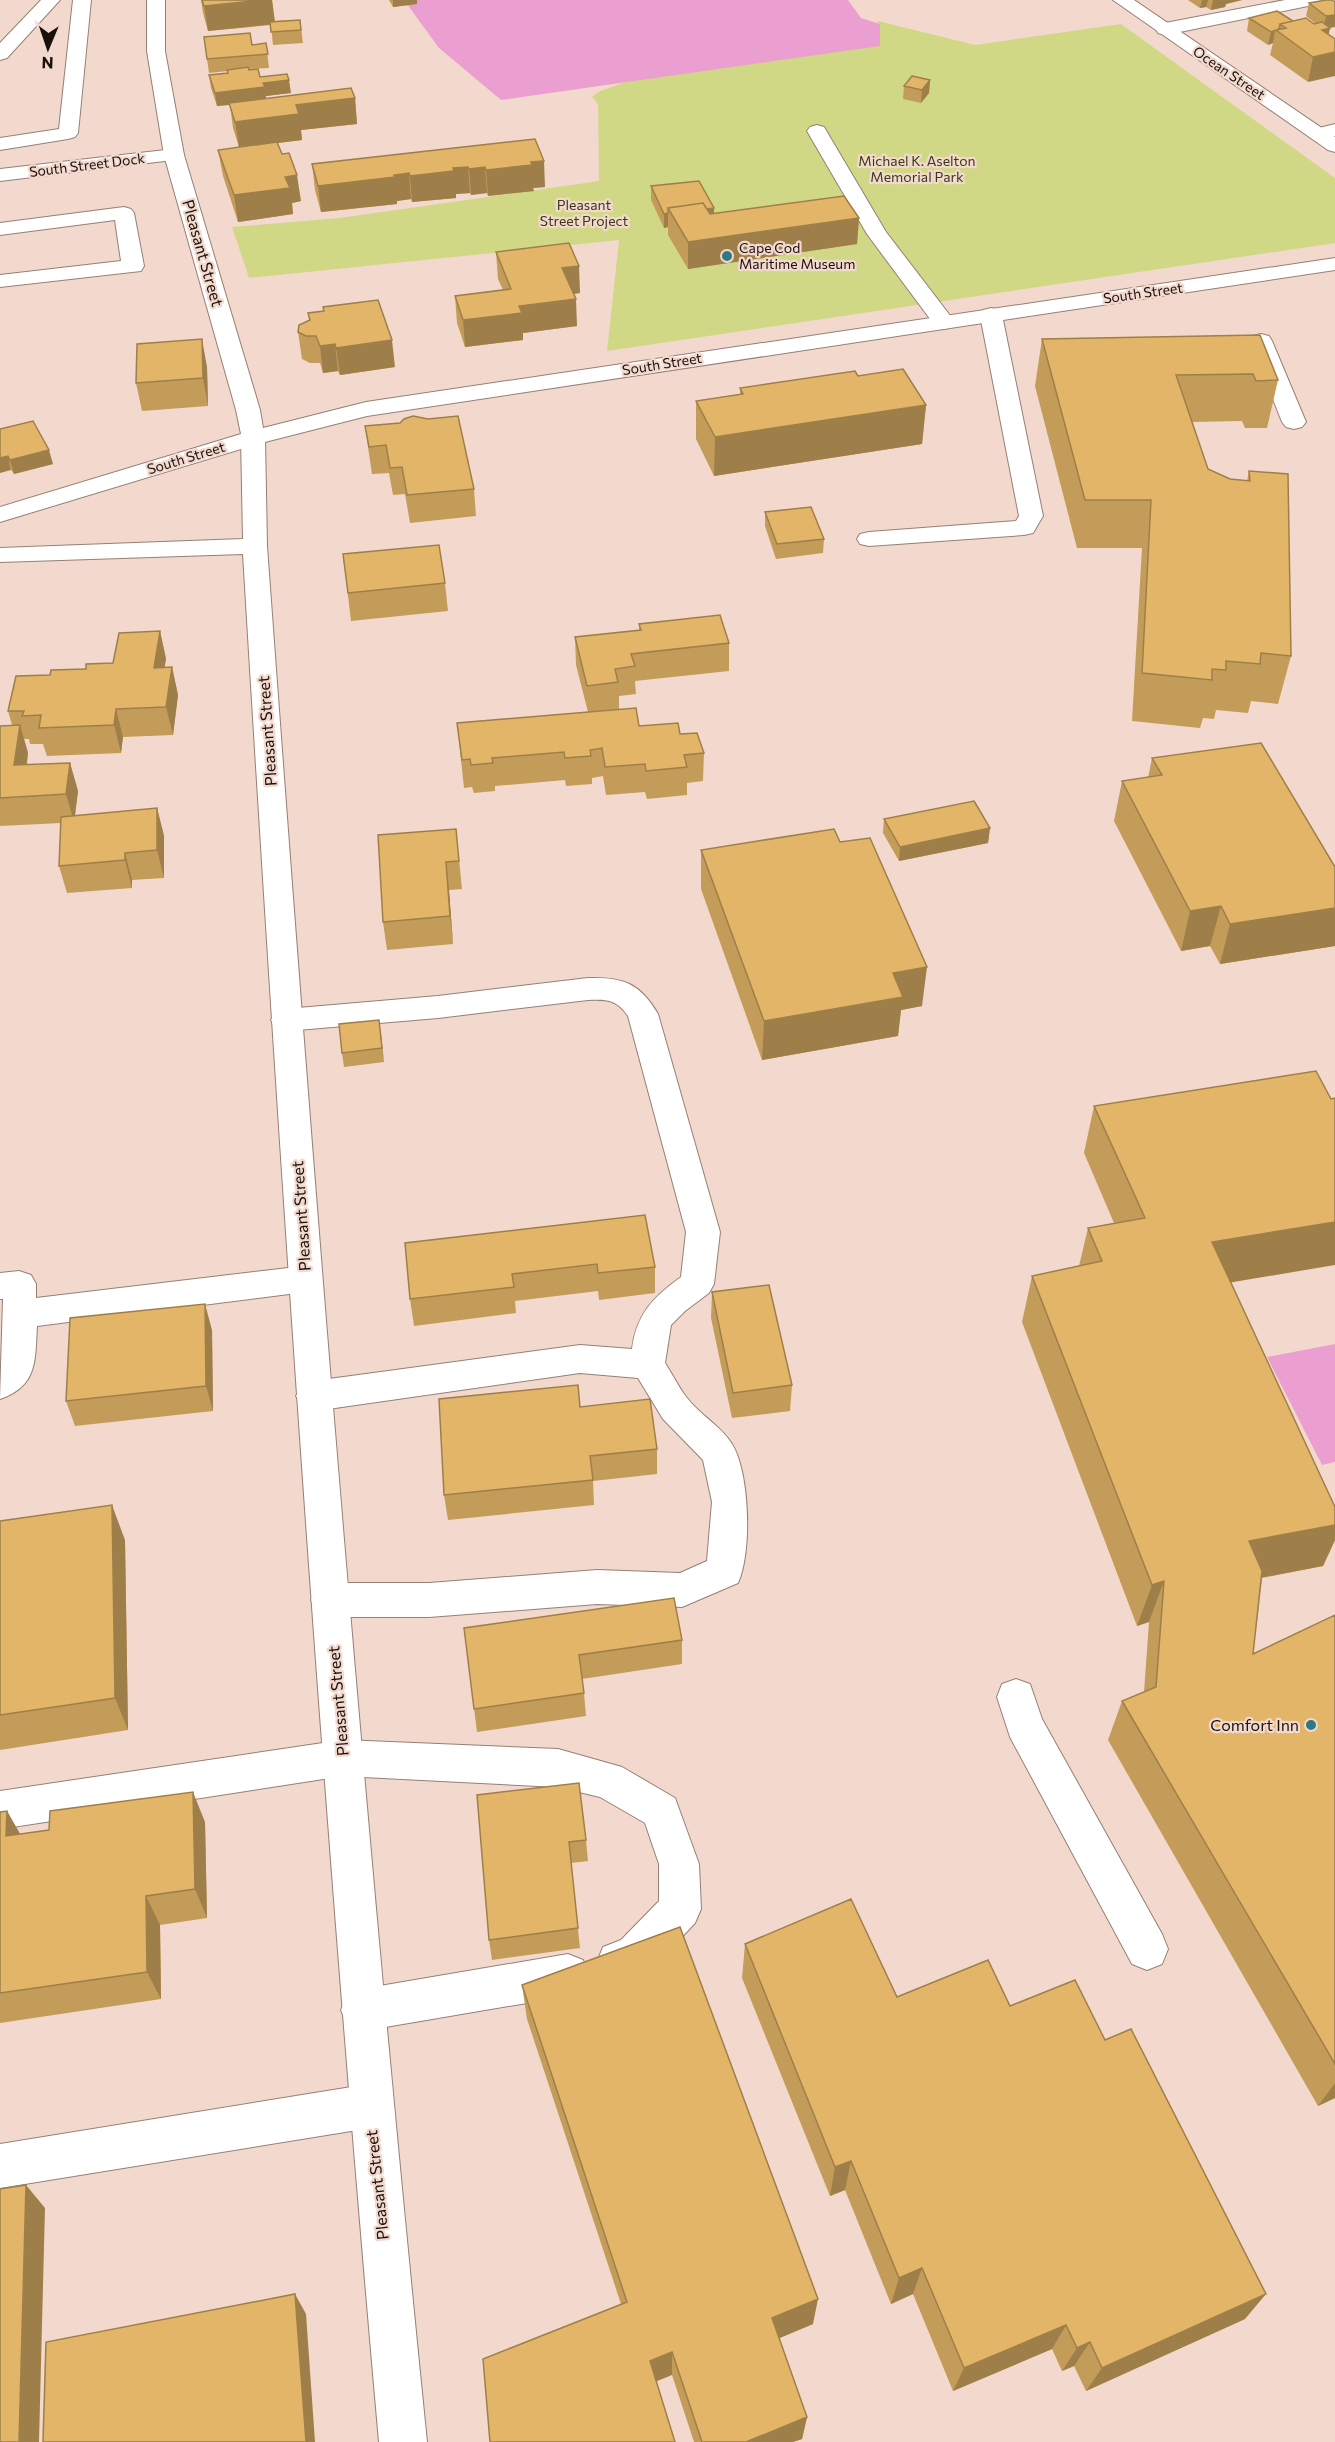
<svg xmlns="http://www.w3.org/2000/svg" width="1335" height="2442" font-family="Commissioner,sans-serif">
<rect width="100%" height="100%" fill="#f3d9cd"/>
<!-- green -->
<path fill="#d1d885" d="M878 21 975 45 1121 24 1335 178V243L607 351 619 240 249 278 232 227 339 218 599 181 598 104 592 97 600 91 626 82 862 47Z"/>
<!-- water -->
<path fill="#eb9fd1" d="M404 0H848L861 18 880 24V46L501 100 439 48Z
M1335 1344V1462L1322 1465 1267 1357Z"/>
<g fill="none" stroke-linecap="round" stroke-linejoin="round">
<defs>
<path id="service" d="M41 0H60L7 58 0 60V43Z
M73 0H91L78 133 75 137 68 139 0 150V138L59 129Z
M1285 0H1322L1319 4 1313 5 1165 35 1158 33 1156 29 1158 25 1165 23Z
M817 125 824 127 886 232 955 322 952 327 944 329 936 327 867 234 807 131 810 127Z
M174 149 181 151 184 155 181 159 0 181V169Z
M124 207 131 209 134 213 144 266 141 271 0 287V275L121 261 115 220 0 235V223Z
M991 308 999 310 1002 315 1043 516 1033 533 1024 535 869 546 860 544 857 539 860 534 869 532 1016 521 1019 516 980 315 983 310Z
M1261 334 1269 336 1272 341 1306 422 1302 427 1294 429 1286 427 1282 422 1250 341 1253 336Z
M588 978C623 977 640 983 658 1014L720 1232 714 1284 709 1293 685 1311 671 1325 665 1363C673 1375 679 1388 687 1398 700 1415 721 1426 732 1444 750 1473 752 1553 738 1583L682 1607 597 1604 429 1617H330L317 1612 311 1600 317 1588 330 1583H429L597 1570 680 1573 707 1561 712 1502 703 1460 663 1419 638 1378 580 1373 314 1411 302 1406 296 1396 302 1386 314 1381 580 1345 632 1349C636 1315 653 1297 681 1277L686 1232 628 1016C617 1000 607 999 588 1000L438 1018 286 1031 275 1028 271 1020 275 1012 286 1009 438 996Z
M305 1266 317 1270 322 1279 317 1288 305 1292 37 1326C35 1360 38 1386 0 1399L3 1299H0V1273L19 1271 31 1275 36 1284V1298Z
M1016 1679 1030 1684 1042 1719 1162 1934 1168 1949 1162 1964 1147 1970 1132 1964 1010 1737 997 1697 1002 1684Z
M343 1740 558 1749 622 1767 675 1798 699 1864 701 1909 695 1923 648 1973 618 1983 603 1977 597 1962 603 1947 621 1940 659 1901V1864L645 1823 600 1797 558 1787 343 1776 0 1829V1791Z
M568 1954 583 1960 589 1975 583 1990 568 1996 362 2031 347 2025 341 2010 347 1995 362 1989Z
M370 2084 385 2091 392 2106 385 2121 370 2128 0 2188V2144Z"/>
<path id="minor" d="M147 0H165V51L184 155 181 159H167L164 155 147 51Z"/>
<path id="tertiary" d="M1335 124V136L1318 140 1311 138 1308 134 1311 130Z
M253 431 261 433 265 438 267 546C313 1179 363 1811 427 2442H379C323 1813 281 1184 243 554L0 562V548L243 539 241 438 245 433Z"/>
<path id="secondary" d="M1113 0H1134L1335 137V152L1328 150Z
M174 149 181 151 184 155 260 410 263 428 366 402 1335 258V270L367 416 261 443 0 522V507L241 434 236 410 164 155 167 151Z"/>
</defs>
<!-- service casing -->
<use href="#service" stroke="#967f74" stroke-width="2"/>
<!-- minor casing -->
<use href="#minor" stroke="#967f74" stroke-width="2"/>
<!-- tertiary casing -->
<use href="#tertiary" stroke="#967f74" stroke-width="2"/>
<!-- secondary casing -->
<use href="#secondary" stroke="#967f74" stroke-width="2"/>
<!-- service -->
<use href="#service" fill="#fff" fill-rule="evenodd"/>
<!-- minor -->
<use href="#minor" fill="#fff" fill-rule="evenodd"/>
<!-- tertiary -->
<use href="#tertiary" fill="#fff" fill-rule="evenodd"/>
<!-- secondary -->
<use href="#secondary" fill="#fff" fill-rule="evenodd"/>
</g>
<!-- wall -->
<path fill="#c39c59" d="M201 0H272L275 21 300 20 303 43 273 45 271 25 208 31 203 13Z
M389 0H417V4L393 7Z
M1188 0H1242L1226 4 1225 7 1211 10 1206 7 1200 8Z
M1326 0 1330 28 1308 82 1270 55 1273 43 1268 45 1247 31 1249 18 1316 24 1306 16 1309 3Z
M266 43 269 68 249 69V70L291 93 266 96V98H355L357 124 301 130 302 140 277 143 301 201 292 203 293 214 238 222 223 176 218 150 239 147 233 128 230 105 217 106 211 88 209 75 228 73V71L209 73 207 59 252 45Z
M930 80 929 93 921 103 903 99 904 86Z
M535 139 545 187 533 188 534 191 488 196 487 193 471 195 470 193 456 194V198L412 202 411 199 397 201V204L321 212 315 190 312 164Z
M651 186 714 214 859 218 857 244 688 269 668 235V227L664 228 651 200Z
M496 252 580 293 573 294 577 326 523 333V340L465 347 457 323 455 296 503 290 498 279Z
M323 307 395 367 340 375 338 371 323 373 320 363H310L302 359 298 332 309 320 308 313 324 311Z
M1260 335 1278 380 1267 428H1245L1242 421 1192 422 1208 469 1230 479 1247 481 1249 471 1291 656 1278 704 1251 701 1248 713 1216 710 1214 719 1203 718 1200 728 1132 721 1142 548H1077L1035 386 1042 339Z
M207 367 208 406 142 411 136 383Z
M740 388 926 405 922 444 714 476 696 439V401L740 394Z
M365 426 474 489 476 516 410 523 405 494 393 495 389 473 372 474 369 454Z
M0 429 53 464 14 474 11 470Z
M765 512 824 539 823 553 776 559 765 526Z
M343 554 445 583 448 611 351 621Z
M639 624 729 643V671L635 681 636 694 619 696V710L639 726 680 734 704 753 703 781 687 783V795L647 799 645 792 606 795 603 776 592 778V784L566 786 565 780 495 786V791L474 793 472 787 464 788 457 723 588 712 576 665 575 637 639 630Z
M160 631 166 659 164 667H172L178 695 173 735 123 737 121 753 47 756 43 744H30L29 739H24L28 753 27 765 70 763 78 791 75 816 157 808 164 836V878L132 880V888L67 893 59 866 61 823 0 826V726L12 725 8 711 50 675 113 663Z
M1152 758 1335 867V946L1220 964 1210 946 1181 951 1114 821 1122 781 1148 778Z
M884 819 990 828 988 843 899 861 883 833Z
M456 829 462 889 449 890 453 944 387 950 383 922Z
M840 842 922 1006 901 1010 898 1036 762 1060 701 889V850Z
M379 1020 384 1062 344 1067 342 1053Z
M1094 1106 1231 1283 1335 1507V1540L1323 1566 1262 1578 1253 1654 1335 1615V2098L1318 2106 1108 1740 1122 1701 1144 1692 1149 1622 1137 1626 1022 1322 1032 1276 1079 1266 1088 1228 1114 1223 1084 1153Z
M405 1243 655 1267V1293L599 1300 598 1291 515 1301 516 1313 414 1326 410 1299Z
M712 1292 792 1385 790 1411 732 1418 711 1318Z
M212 1330 213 1411 75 1426 66 1401Z
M580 1407 657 1449V1474L593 1481 594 1505 448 1520 444 1495Z
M0 1521 125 1540 128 1730 0 1750Z
M464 1628 682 1640V1664L582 1679 584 1693 586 1716 477 1732Z
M477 1795 586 1840 588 1861 571 1863 580 1948 492 1960 489 1940Z
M7 1811 20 1834 205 1822 207 1918 160 1925 161 1999 0 2023V1812Z
M745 1944 897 1997 1010 2006 1245 2319 1086 2391 1074 2366 1062 2371 1052 2349 953 2391 913 2294 891 2304 845 2190 830 2196 742 1978Z
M522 1985 813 2324 779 2338 807 2417 802 2439 793 2442H694L672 2375 621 2304 527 2019Z"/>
<!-- shaded-wall -->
<path fill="#9f7f49" d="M264 0H272L275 24 208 31 204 6Z
M393 0H417V4L393 7Z
M1202 0H1208L1206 7 1200 8Z
M1213 0H1242L1226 4 1225 7 1211 10Z
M1335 15V27L1323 29 1326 16Z
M1330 28 1325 53 1322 30Z
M1275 30 1273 43 1268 45 1271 32Z
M1335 52V76L1308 82 1313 57Z
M289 80 291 93 266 96V101L217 106 215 93 263 83Z
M930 80 929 93 921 103 922 90Z
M355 98 357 124 301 130 302 140 239 148 235 122 296 105Z
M544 161 545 187 533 188 534 191 488 196 486 170 531 162Z
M468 167 470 193 456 194V198L412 202 410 176 453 168Z
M485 167 487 193 471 195 469 169Z
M409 173 411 199 397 201V204L321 212 318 186Z
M297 175 301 201 292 203 293 214 238 222 234 195 285 177Z
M714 208V222L671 213Z
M668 213V227L664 228V214Z
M859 218 857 244 688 269V242Z
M579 266 580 293 563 295 562 268Z
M576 299 577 326 523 333V340L465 347 463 320 519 306Z
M202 339 207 367 208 406 203 378Z
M392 340 395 367 340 375 336 348Z
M335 344 338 371 323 373 320 346Z
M926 405 922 444 714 476 715 437Z
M49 450 53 464 14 474 10 460Z
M8 456 11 470 0 473V458Z
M160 631 166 659 160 696 154 668Z
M172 667 178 695 173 735 166 707Z
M116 709 123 737 121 753 114 725Z
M20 725 28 753 22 793 14 765Z
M70 763 78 791 74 822 66 794Z
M157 808 164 836V878L157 850Z
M990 828 988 843 899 861 900 847Z
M125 853 132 880V888L125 860Z
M446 862 449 890 453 944 450 916Z
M1221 906 1210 946 1181 951 1190 911Z
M1335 908V946L1220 964 1230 924Z
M927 967 922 1006 901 1010 898 1036 762 1060 764 1021 893 973Z
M379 1020 381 1034 384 1062 382 1048Z
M1335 1222V1265L1198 1288 1212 1242Z
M205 1304 212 1330 213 1411 206 1386Z
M112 1505 125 1540 128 1730 115 1698Z
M1335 1525V1540L1323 1566 1232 1583 1249 1541Z
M1164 1581 1149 1622 1137 1626 1152 1585Z
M193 1792 205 1822 207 1918 195 1889Z
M7 1811 24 1841 6 1836Z
M146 1896 160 1925 161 1999 147 1972Z
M1335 2083V2098L1318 2106Z
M851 2161 845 2190 830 2196 835 2167Z
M26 2185 45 2208 39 2442H19Z
M922 2268 913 2294 891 2304 899 2278Z
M295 2294 306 2314 315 2442H306Z
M1266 2294 1245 2319 1086 2391 1102 2368Z
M818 2299 813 2324 768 2343 772 2318Z
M1066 2325 1052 2349 953 2391 964 2368Z
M1090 2342 1074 2366 1062 2371 1077 2348Z
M672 2352V2375L650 2384V2361Z
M807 2417 802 2439 793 2442H746Z"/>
<!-- building -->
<path fill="#e3b568" stroke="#9f7f49" stroke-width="1.5" d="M202 0H264L204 6Z
M1326 0H1332L1335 2V15L1326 16 1309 3Z
M1277 11 1293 21 1280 24 1279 29 1271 32 1249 18Z
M1306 18 1314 24 1322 22 1330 28 1322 30 1335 39V52L1313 57 1276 30 1286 28 1280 24Z
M300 20 301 30 271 32 270 22Z
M250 33 252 45 266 43 268 54 207 59 204 37Z
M248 67 249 70 258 69 260 77 287 74 289 80 263 83 265 87 215 93 209 75 228 73 227 70Z
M912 76 930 80 922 90 904 86Z
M351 88 355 98 296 105 299 114 235 122 229 103Z
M535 139 544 161 531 162 532 165 486 170 485 167 469 169 468 167 453 168 454 171 410 176 409 173 394 175 395 177 318 186 312 164Z
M277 142 282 154 289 153 297 175 285 177 290 188 234 195 218 150Z
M699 181 714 208 707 209 703 203 668 208V213L664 214 651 186Z
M844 196 859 218 688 242 668 208 703 203 710 214Z
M569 243 579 266 562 268 576 299 519 306 522 313 463 320 455 296 511 289 496 252Z
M378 300 392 340 336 348 335 344 320 346 316 336H306L298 332 299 325 310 320 308 313 324 311 323 307Z
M1260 335 1278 380 1256 381 1253 374 1176 375 1208 469 1230 479 1250 481 1249 471 1288 474 1291 656 1261 653 1260 664 1226 661V670L1212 669V680L1142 673 1151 500H1085L1042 339Z
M202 339 203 378 136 383 137 344Z
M903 369 926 405 715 437 696 401 743 394 740 388 855 371 858 376Z
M413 416 428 419 458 416 474 489 407 495 402 467 390 468 386 445 369 447 365 426 400 423 404 419Z
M33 421 49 450 10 460 8 456 0 458V429Z
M811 507 824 539 777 544 765 512Z
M439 545 445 583 348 593 343 554Z
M720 615 729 643 631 654 635 666 615 669 618 682 587 686 575 637 641 630 639 624Z
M160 631 154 668 172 667 166 707 116 709 114 725 39 728 41 715 22 716 24 711H8L16 676 50 675 51 670 86 669V664L113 663 119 633Z
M636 708 639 726 678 723 680 734 697 733 704 753 684 755 687 767 646 771 645 764 605 767 602 748 590 750 591 756 565 758 564 752 492 758 493 763 471 765 470 759 462 760 457 723Z
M20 725 14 765 70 763 66 794 0 798V726Z
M1261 743 1335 867V908L1230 924 1221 906 1190 911 1122 781 1162 775 1152 758Z
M974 801 990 828 900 847 884 819Z
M157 808V850L125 853V860L59 866 61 817Z
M456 829 459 861 446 862 450 916 383 922 378 835Z
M834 829 840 842 870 838 927 967 893 973 903 997 764 1021 701 850Z
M379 1020 382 1048 342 1053 339 1024Z
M1316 1071 1331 1099 1335 1098V1222L1212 1242 1335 1507V1525L1249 1541 1262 1571 1253 1654 1335 1615V2064L1122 1701 1156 1687 1164 1581 1152 1585 1032 1276 1102 1261 1088 1228 1145 1218 1094 1106Z
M645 1215 655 1267 598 1273 597 1264 512 1274 514 1287 410 1299 405 1243Z
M769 1285 792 1385 733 1393 712 1292Z
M205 1304 206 1386 66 1401 70 1318Z
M578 1385 580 1407 650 1399 657 1449 590 1456 593 1480 444 1495 439 1399Z
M112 1505 115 1698 0 1715V1521Z
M674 1598 682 1640 579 1655 584 1693 474 1709 464 1628Z
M579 1783 586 1840 569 1842 578 1928 489 1940 477 1795Z
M193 1792 195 1889 146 1896 147 1972 0 1993V1812L7 1811 6 1836 49 1830 50 1811Z
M851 1899 897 1997 988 1960 1010 2006 1075 1980 1105 2040 1131 2029 1266 2294 1102 2368 1090 2342 1077 2348 1066 2325 964 2368 922 2268 899 2278 851 2161 835 2167 745 1944Z
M680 1927 818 2299 772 2318 807 2417 746 2442H702L672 2352 650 2361 675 2442H490L483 2359 627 2302 522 1985Z
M26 2185 19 2442H0V2189Z
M295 2294 306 2442H43L46 2342Z"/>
<!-- markers -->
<g fill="#327884" stroke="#f3d9cd" stroke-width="2">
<circle cx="727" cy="256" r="6"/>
<circle cx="1311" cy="1725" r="6"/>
</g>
<g text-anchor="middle" stroke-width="4.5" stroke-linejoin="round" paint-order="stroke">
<!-- far-street labels -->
<g font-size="14" fill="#1a110d" stroke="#f3d9cd">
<text transform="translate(1229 73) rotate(34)" y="5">Ocean Street</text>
<text transform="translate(87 165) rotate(-7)" y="5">South Street Dock</text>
<text transform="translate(1143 293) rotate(-8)" y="5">South Street</text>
<text transform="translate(662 364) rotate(-9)" y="5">South Street</text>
<text transform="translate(186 458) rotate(-17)" y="5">South Street</text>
</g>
<!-- far-park labels -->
<g font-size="14" fill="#393b16" stroke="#f3d9cd">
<text x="917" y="166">Michael K. Aselton<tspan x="917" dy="16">Memorial Park</tspan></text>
<text x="584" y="210">Pleasant<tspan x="584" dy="16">Street Project</tspan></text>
</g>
<!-- far-poi labels -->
<g font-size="14" fill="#1a110d" stroke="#f3d9cd" text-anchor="start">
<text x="739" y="253">Cape Cod<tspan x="739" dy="16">Maritime Museum</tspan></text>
</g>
<!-- street labels -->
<g font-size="16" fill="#1a110d" stroke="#f3d9cd">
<text transform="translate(203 253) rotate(74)" y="6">Pleasant Street</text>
<text transform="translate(267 731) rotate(-94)" y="6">Pleasant Street</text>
<text transform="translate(301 1216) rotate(-94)" y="6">Pleasant Street</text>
<text transform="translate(338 1701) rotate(-95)" y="6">Pleasant Street</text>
<text transform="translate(377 2185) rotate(-96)" y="6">Pleasant Street</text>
</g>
<!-- poi labels -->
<g font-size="16" fill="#1a110d" stroke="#f3d9cd" text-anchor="end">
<text x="1299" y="1731">Comfort Inn</text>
</g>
</g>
<!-- north arrow -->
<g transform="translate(48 48) rotate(182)" stroke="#f3d9cd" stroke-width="4.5" paint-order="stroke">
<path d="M0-4.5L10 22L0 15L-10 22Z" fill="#1a110d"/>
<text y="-9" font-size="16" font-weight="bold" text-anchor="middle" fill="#1a110d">N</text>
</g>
</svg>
